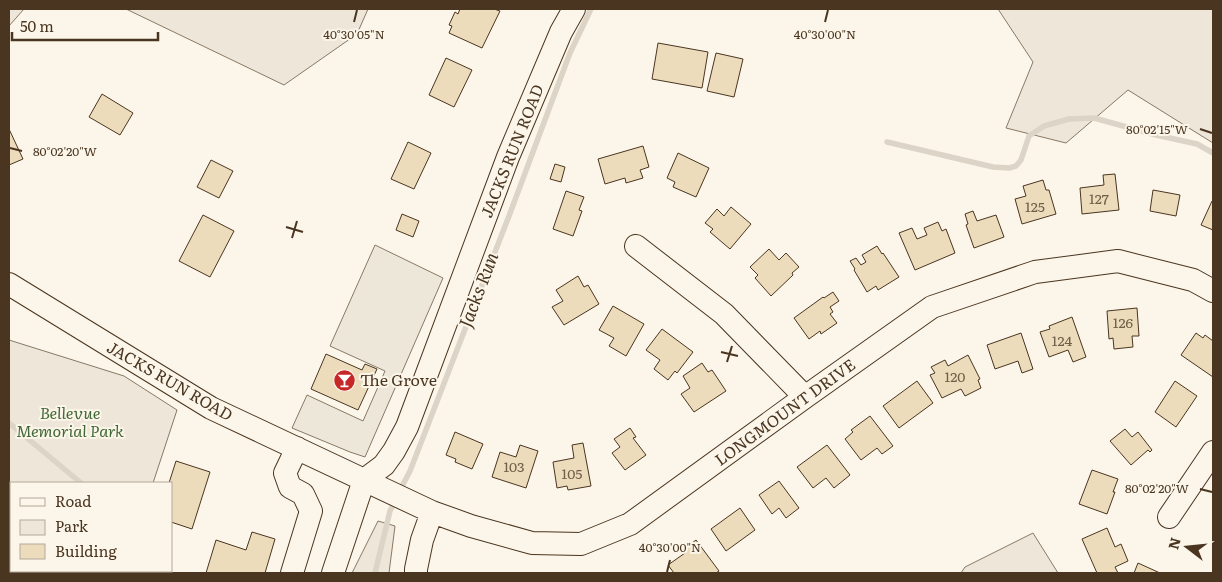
<svg xmlns="http://www.w3.org/2000/svg" width="1222" height="582" font-family="Literata,serif">
<rect width="100%" height="100%" fill="#fbf6e9"/>
<!-- green -->
<path fill="#ede6d9" stroke="#887966" d="M9 9H24L9 26Z
M126 9H368L357 34 284 85Z
M998 9H1213V143L1128 90 1066 143 1006 128 1033 62Z
M9 340 124 376 177 410 153 483H11V571H125V573H9Z
M378 521 395 526 389 573H352Z
M1033 533 1058 573H961L965 567Z"/>
<!-- parking -->
<path fill="#ede7d9" stroke="#887966" d="M375 245 443 278 365 457 350 452 292 428 307 395 363 421 385 371 330 346Z"/>
<g fill="none" stroke-linecap="round" stroke-linejoin="round">
<!-- stream -->
<path stroke="#dcd4c6" stroke-width="5.5" d="M887 142 993 167 1009 168 1016 166 1021 160 1029 136 1044 126 1069 119 1094 118 1156 135 1197 144 1213 153
M9 423 81 483
M399 492 410 471 509 216 570 53 591 9
M154 571 156 573
M375 573 390 511 395 501"/>
</g>
<!-- building -->
<path fill="#ecdcbc" stroke="#4a3520" d="M460 9H494L500 11 482 48 449 33 452 26 449 25 455 12 458 14Z
M658 43 708 52 702 88 652 79Z
M716 53 743 59 734 97 707 91Z
M446 58 472 70 454 107 429 95Z
M102 94 133 113 120 135 89 117Z
M9 129 23 159 9 165Z
M408 142 431 153 414 189 391 179Z
M643 146 649 167 640 170 643 178 626 183 625 178 605 184 598 159Z
M678 153 709 168 696 197 673 187 675 182 667 178Z
M211 160 233 171 219 198 197 187Z
M555 164 565 167 561 182 550 179Z
M1115 174 1119 210 1082 214 1080 188 1104 185 1103 175Z
M1043 180 1046 190H1049L1056 214 1022 224 1015 199 1026 196 1023 186Z
M1153 190 1180 195 1176 216 1150 211Z
M566 191 584 197 579 210 582 211 573 236 553 229Z
M1212 201H1213V230L1201 225Z
M731 207 751 224 730 249 710 232 713 229 705 223 717 209 724 216Z
M973 211 977 221 996 215 1004 237 974 248 966 225 968 224 965 214Z
M402 214 419 221 413 237 396 230Z
M203 215 234 231 210 277 179 261Z
M938 222 942 231 946 229 955 253 915 270 899 233 912 228 917 239 927 235 924 228Z
M877 246 882 254 883 253 899 277 878 290 876 286 867 292 854 270 855 269 850 261 856 258 861 265 866 262 862 255Z
M769 249 779 260 786 253 799 267 792 273 793 275 771 296 755 278 758 275 750 267Z
M578 276 584 287 588 285 599 304 564 325 552 307 563 301 556 290Z
M833 292 839 301 830 307 833 312 830 314 837 323 821 334 820 331 809 339 794 318 823 297 824 298Z
M613 306 644 324 626 356 609 346 614 338 599 330Z
M1137 308 1139 336H1132L1133 347 1114 349 1113 338 1109 339 1107 311Z
M1072 317 1086 357 1073 362 1068 350 1049 357 1040 332 1050 329 1049 326Z
M662 329 693 352 677 373 675 371 668 380 654 369 660 360 646 350Z
M1021 333 1033 369 1022 373 1018 361 995 369 987 345Z
M1196 333 1203 338 1205 335 1213 341V377L1181 355Z
M326 354 362 370 365 364 377 369 358 410 311 389Z
M968 355 980 379 978 380 981 388 965 396 961 389 942 398 930 375 935 373 931 367 945 360 948 366Z
M702 363 708 372 712 370 726 391 694 412 681 394 690 388 683 376Z
M917 381 933 403 899 428 883 406Z
M1175 381 1197 396 1176 427 1155 412Z
M870 416 893 446 882 454 877 448 861 460 845 439 853 432 851 430Z
M630 428 636 437 633 438 646 455 625 470 612 453 620 447 614 439Z
M1125 429 1132 437 1138 432 1152 450 1150 452 1148 450 1131 465 1110 441Z
M455 432 483 444 472 469 455 462 456 459 446 455Z
M583 443 591 486 568 490 567 486 557 488 553 462 574 458 572 445Z
M520 445 538 451 526 488 492 477 500 452 516 457Z
M827 445 850 475 834 488 826 478 813 488 797 467Z
M176 461 210 472 192 529 171 522V483H169Z
M1092 470 1118 479 1113 492H1115L1107 514 1079 504Z
M779 481 799 508 786 518 779 508 772 514 759 495Z
M740 508 755 530 726 551 711 529Z
M1107 528 1115 547 1121 544 1128 561 1115 567 1118 573H1097L1082 539Z
M252 532 275 539 265 573H206L216 540 246 550Z
M696 540 719 571 716 573H674L668 565 685 553 683 550Z
M1138 563 1160 573H1134Z"/>
<g fill="none" stroke-linecap="round" stroke-linejoin="round">
<defs>
<path id="minor" d="M636 246 724 314 805 397
M9 284 211 408 432 512 471 526 532 543 581 544 630 524 805 397 932 307 1035 272 1118 261 1193 280 1213 291
M1169 517 1213 452
M292 573 311 511 303 494 290 487 285 473 297 448
M333 573 364 480 384 465 394 451 407 427 508 157 561 32 574 9
M416 573V569L422 540 432 512"/>
</defs>
<!-- minor casing -->
<use href="#minor" stroke="#4a3520" stroke-width="24"/>
<!-- minor -->
<use href="#minor" stroke="#fbf6e9" stroke-width="22"/>
</g>
<!-- ticks -->
<path fill="none" stroke="#4a3520" stroke-width="2" d="M354 22 357 10M825 22 828 10M1200 129 1212 133M10 148 22 151M286 227 303 232M292 238 297 221M721 352 738 356M727 362 732 346M1200 489 1212 492M667 572 670 560"/>
<!-- icons -->
<defs>
<symbol id="bar-disc" viewBox="-11 -11 22 22"><circle r="9.5" fill="#c62828" stroke="#fbf6e9"/><path d="M-6-5H6L.8 .8V4.5H3.5V6h-7V4.5H-.8V.8Z" fill="#fff"/></symbol>
</defs>
<g fill-rule="evenodd">
<use href="#bar-disc" x="332" y="368" width="25" height="25"/>
</g>
<g text-anchor="middle" stroke-width="4" stroke-linejoin="round" paint-order="stroke">
<!-- number labels -->
<g font-size="14" fill="#725f47">
<text x="1099" y="204">127</text>
<text x="1035" y="212">125</text>
<text x="1123" y="328">126</text>
<text x="1062" y="346">124</text>
<text x="955" y="382">120</text>
<text x="514" y="472">103</text>
<text x="572" y="479">105</text>
</g>
<!-- street labels -->
<g font-size="16" fill="#4a3520" stroke="#fbf6e9">
<text transform="translate(512 151) rotate(-68)" y="6">JACKS RUN ROAD</text>
<text transform="translate(170 381) rotate(30)" y="6">JACKS RUN ROAD</text>
<text transform="translate(785 412) rotate(-36)" y="6">LONGMOUNT DRIVE</text>
</g>
<!-- poi labels -->
<g font-size="16" fill="#4a3520" stroke="#fbf6e9" text-anchor="start">
<text x="360" y="386">The Grove</text>
</g>
<!-- park labels -->
<g font-size="16" font-style="italic" fill="#436837" stroke="#fbf6e9">
<text x="70" y="419">Bellevue<tspan x="70" dy="18">Memorial Park</tspan></text>
</g>
<!-- water labels -->
<g font-size="18" font-style="italic" fill="#4a3520" stroke="#fbf6e9">
<text transform="translate(479 290) rotate(-69)" y="6">Jacks Run</text>
</g>
</g>
<g font-size="12" text-anchor="middle" fill="#4a3520" stroke="#fbf6e9" stroke-width="4" stroke-linejoin="round" paint-order="stroke">
<text x="354" y="39">40°30'05"N</text>
<text x="825" y="39">40°30'00"N</text>
<text x="1157" y="134">80°02'15"W</text>
<text x="65" y="156">80°02'20"W</text>
<text x="1157" y="493">80°02'20"W</text>
<text x="670" y="552">40°30'00"N</text>
</g>
<!-- border -->
<rect width="1222" height="582" fill="none" stroke="#4a3520" stroke-width="20"/>
<!-- legend -->
<rect x="10" y="482" width="162" height="90" fill="#fbf6e9" stroke="#b4a999"/>
<rect x="20" y="498" width="25" height="8" fill="#fbf6e9" stroke="#b4a999"/>
<text x="55" y="507" font-size="15" fill="#4a3520">Road</text>
<rect x="20" y="520" width="25" height="15" fill="#ede6d9" stroke="#b4a999"/>
<text x="55" y="532" font-size="15" fill="#4a3520">Park</text>
<rect x="20" y="544" width="25" height="15" fill="#ecdcbc" stroke="#b4a999"/>
<text x="55" y="557" font-size="15" fill="#4a3520">Building</text>
<!-- north arrow -->
<g transform="translate(1187 547) rotate(286)" stroke="#fbf6e9" stroke-width="4" paint-order="stroke">
<path d="M0-4L9 19L0 12L-9 19Z" fill="#4a3520"/>
<text y="-8" font-size="14" font-weight="bold" text-anchor="middle" fill="#4a3520">N</text>
</g>
<!-- scale -->
<path d="M12 32v8h146v-8" fill="none" stroke="#4a3520" stroke-width="2.5"/>
<text x="20" y="32" font-size="15" fill="#4a3520" stroke="#fbf6e9" stroke-width="4" paint-order="stroke">50 m</text>
</svg>
